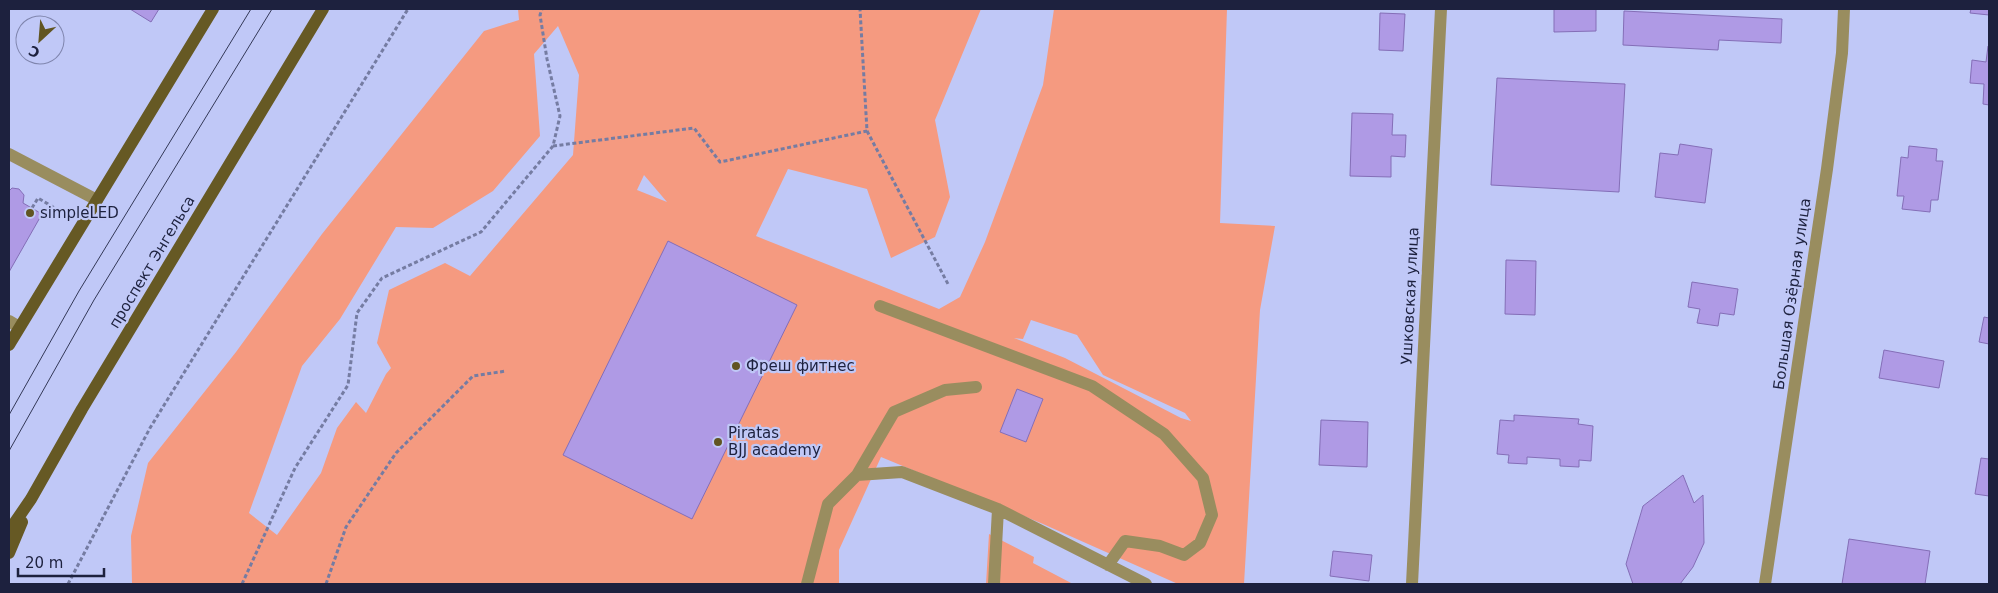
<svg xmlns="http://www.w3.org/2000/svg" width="1998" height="593" font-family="'DejaVu Sans',sans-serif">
<rect width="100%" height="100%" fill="#c0c8f7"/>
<!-- green -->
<path fill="#f59a80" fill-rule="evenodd" d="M518 9H981L935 120 950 197 935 237 891 258 867 189 788 169 756 236 939 309 960 297 985 242 1043 85 1054 9H1227L1220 223 1275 226 1260 310 1244 584H1178L1043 524 881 457 839 550V584H132L131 536 148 463 236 352 322 234 484 31 519 20ZM558 26 579 75 573 155 470 276 445 263 389 290 377 343 391 368 386 374 366 413 356 402 337 428 321 473 277 535 249 513 302 366 340 319 396 227 433 228 493 191 540 136 534 54ZM644 175 667 202 637 190ZM1031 320 1077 335 1103 375 1185 413 1191 421 1181 418 1065 358 1014 338 1023 339Z
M989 534 1034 557 1033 563 1073 584H986Z"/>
<!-- building -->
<path fill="#af9ae5" stroke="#846eb7" d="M130 9H159L151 22Z
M1554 9H1596V31L1554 32Z
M1971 9H1989V15L1970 13Z
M1624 11 1782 19 1781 43 1719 40 1718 50 1623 45Z
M1380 13 1405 14 1403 51 1379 50Z
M1988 46H1989V105L1983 104 1984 84 1970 83 1972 60 1986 62Z
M1497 78 1625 84 1619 192 1491 185Z
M1352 113 1393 114 1392 135H1406L1405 157 1391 156V177L1350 176Z
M1680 144 1712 149 1705 203 1655 197 1660 153 1678 155Z
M1909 146 1937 149 1936 161H1943L1938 200H1931L1930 212 1902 209 1904 196H1897L1901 157 1908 158Z
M12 188 19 189 24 195 23 203 42 214 9 272V191Z
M668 241 797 305 692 519 563 455Z
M1506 260 1536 261 1535 315 1505 314Z
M1692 282 1738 289 1734 315 1720 313 1718 326 1697 323 1700 309 1688 307Z
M1984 317 1989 318V344L1979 342Z
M1884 350 1944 361 1939 388 1879 378Z
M1017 389 1043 399 1026 442 1000 432Z
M1514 415 1579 419 1578 424 1593 426 1591 461 1579 460V467L1560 466V459L1527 457V464L1508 463 1509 455 1497 454 1500 420 1514 421Z
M1321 420 1368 422 1367 467 1319 465Z
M1981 458 1989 459V496L1975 494Z
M1683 475 1694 503 1703 495 1704 543 1693 567 1680 584H1633L1626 564 1643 506Z
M1849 539 1930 551 1925 584H1842Z
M1333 551 1372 555 1369 581 1330 576Z"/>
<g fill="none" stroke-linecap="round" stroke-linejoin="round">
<!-- path -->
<path stroke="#757ca2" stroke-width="3" stroke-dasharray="4 2.5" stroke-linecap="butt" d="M867 131 948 284
M553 146 694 128 720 162 867 131 860 9
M32 208 38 198 58 210
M68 584 150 428 408 9
M242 584 295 468 348 385 357 313 382 278 481 232 553 146 560 116 547 59 540 15 542 9
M326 584 346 527 396 453 473 376 506 371"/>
<!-- minor -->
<path stroke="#998d5f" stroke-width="12" d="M9 154 97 200
M880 306 1092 386 1164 434 1203 478 1212 515 1200 543 1184 555 1160 546 1125 541 1108 565
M9 321 19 327
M857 475 902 472 998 509 1146 584
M807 584 828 504 857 475 894 412 945 390 976 387
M994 584 998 509
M1412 584 1441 9
M1765 584 1827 169 1842 53 1844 9"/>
<!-- major -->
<path stroke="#665924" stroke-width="12" d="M9 345 213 9
M9 531 31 499 82 409 323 9
M9 553 22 522"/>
<!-- tram -->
<path stroke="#333857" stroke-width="1" d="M9 415 79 291 251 9
M9 451 94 300 272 9"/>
</g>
<!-- markers -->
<g fill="#615522" stroke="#c0c8f7" stroke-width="2">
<circle cx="30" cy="213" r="5"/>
<circle cx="736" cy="366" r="5"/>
<circle cx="718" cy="442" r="5"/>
</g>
<g text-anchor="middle" stroke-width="4.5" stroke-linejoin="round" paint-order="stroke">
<!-- poi labels -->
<g font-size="15" fill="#1d213e" stroke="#c0c8f7" text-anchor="start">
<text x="40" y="218">simpleLED</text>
<text x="746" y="371">Фреш фитнес</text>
<text x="728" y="438">Piratas<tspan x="728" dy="17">BJJ academy</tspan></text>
</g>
<!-- street labels -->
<g font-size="15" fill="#1d213e" stroke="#c0c8f7">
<text transform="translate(152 262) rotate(-59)" y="5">проспект Энгельса</text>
<text transform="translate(1792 294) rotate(-82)" y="5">Большая Озёрная улица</text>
<text transform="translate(1410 296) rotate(-87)" y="5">Ушковская улица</text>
</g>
</g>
<!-- border -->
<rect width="1998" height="593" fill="none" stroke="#1d213e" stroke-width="20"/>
<!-- north arrow -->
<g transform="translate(40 40) rotate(206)"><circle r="24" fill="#c0c8f7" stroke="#7f85ad"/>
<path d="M0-4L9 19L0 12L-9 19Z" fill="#615522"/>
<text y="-8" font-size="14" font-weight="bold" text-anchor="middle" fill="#1d213e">С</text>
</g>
<!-- scale -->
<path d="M18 568v8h86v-8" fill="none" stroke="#1d213e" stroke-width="2.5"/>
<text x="25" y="568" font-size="15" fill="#1d213e" stroke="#c0c8f7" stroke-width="4" paint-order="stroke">20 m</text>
</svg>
